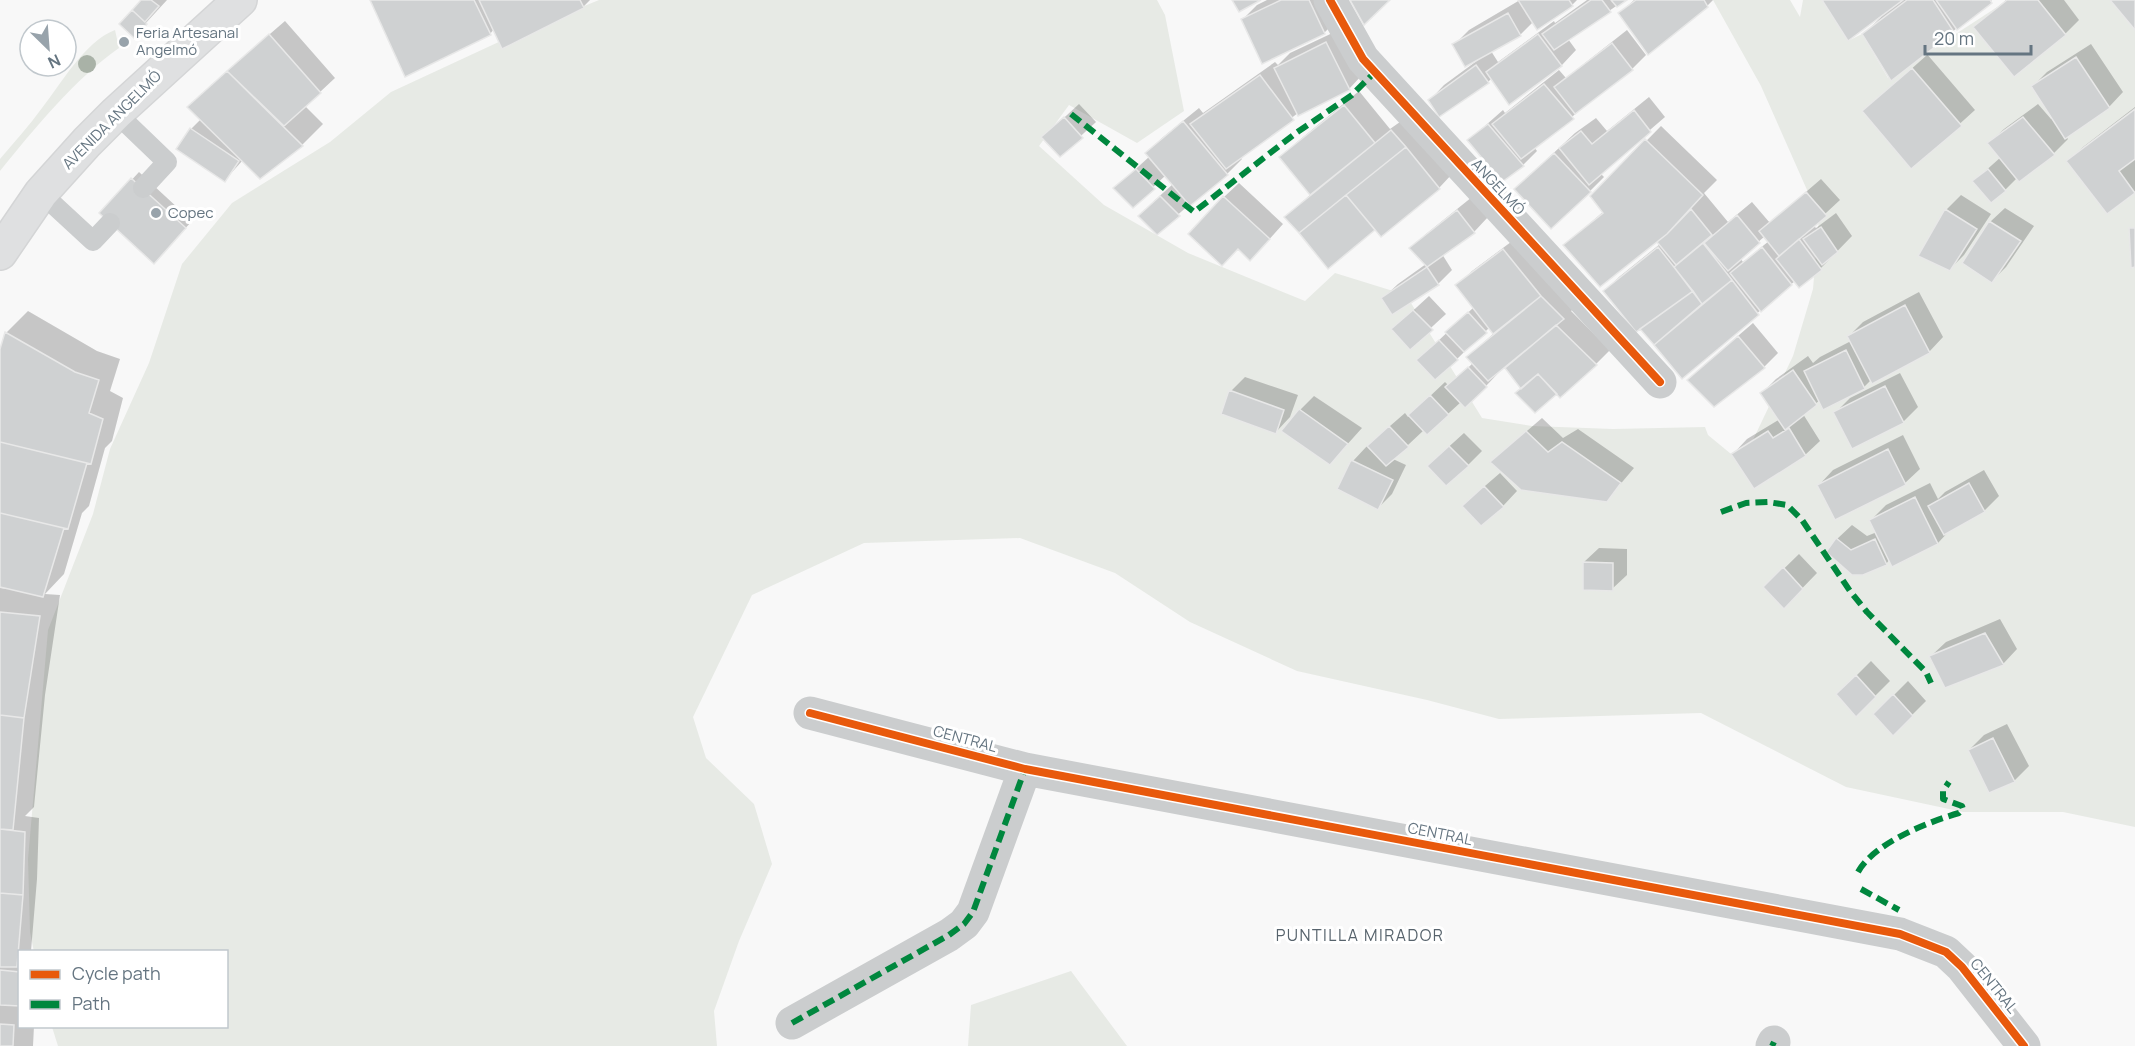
<svg xmlns="http://www.w3.org/2000/svg" width="2135" height="1046" font-family="Manrope,sans-serif">
<rect width="100%" height="100%" fill="#f8f8f8"/>
<!-- green -->
<path fill="#e7eae5" d="M599 0H1157L1165 15 1184 111 1137 143 1069 105 1039 146 1104 205 1188 253 1305 301 1335 273 1406 295 1482 418 1532 426 1613 429 1705 427 1708 435 1742 463 1793 356 1813 289 1819 217 1761 86 1713 0H1790L1800 17 1803 0H1822L1848 41 1862 34 1888 78 2008 0H2135V827L2063 812H1963L1846 787 1701 713 1499 719 1427 700 1297 671 1190 622 1115 573 1020 538 864 543 752 595 693 717 706 758 754 804 772 864 739 941 714 1011 717 1046H58L52 1027 226 1026V952H34L30 932 28 859 48 630 93 514 110 449 149 363 182 264 232 203 330 142 391 92 516 34Z
M115 30 119 48C77 77 33 130 0 171V159C14 142 29 126 42 108 61 84 85 41 115 30Z
M1071 971 1127 1046H968L971 1005Z"/>
<!-- shadow -->
<path fill="#0003" fill-rule="evenodd" d="M143 0H167L134 36 121 24Z
M372 0H590L583 7 494 29 490 34Z
M1267 0H1330L1339 18 1324 33 1243 19 1257 5Z
M1520 0H1577L1572 5 1534 21 1520 35 1491 51 1498 62 1554 21 1555 23 1587 0H1625L1568 39 1576 50 1562 65 1509 103 1492 78 1488 82 1430 100 1444 85 1478 60 1454 45 1469 30Z
M1634 0H1713L1707 6 1620 13Z
M1824 0H1992L1926 53 1975 110 1912 167 1864 111 1927 55 1864 34 1881 17 1880 16Z
M2006 0H2064L2079 20 2065 34 1975 27Z
M285 21 335 78 305 106 323 124 302 145 243 160 225 180 191 129 201 119 189 107 210 86Z
M1341 29 1363 74 1349 89 1298 113 1240 157 1242 159 1227 174 1190 204 1157 233 1154 201 1173 184 1166 175 1133 206 1115 188 1150 156 1148 153 1162 138 1199 108 1203 113 1275 62 1278 65 1290 53Z
M1627 30 1646 55 1632 69 1534 147 1537 151 1523 165 1469 140 1503 110 1505 113 1559 70 1566 78Z
M2091 44 2123 92 2109 107 2066 136 2068 139 2054 153 2020 179 2018 177 2005 190 1974 181 2001 157 1989 143 2004 129 2038 104 2051 119 2053 118 2033 86 2047 72Z
M1359 91 1390 129 1407 117 1453 173 1439 188 1376 228 1328 267 1286 217 1311 194 1281 157 1296 143Z
M1649 97 1665 117 1600 173 1604 177 1590 191 1530 175 1575 133 1596 118 1607 131Z
M1079 104 1096 122 1060 155 1043 137Z
M2135 107V191L2107 212 2068 161 2083 147Z
M1661 126 1717 180 1704 193 1728 222 1752 202 1770 223 1821 179 1840 200 1813 225 1816 228 1836 213 1852 236 1821 268 1799 286 1795 281 1682 377 1641 327 1605 291 1619 277 1660 244 1657 240 1565 245 1604 211 1592 196ZM1765 236 1769 241 1743 262 1740 258Z
M139 172 192 221 161 255 101 213Z
M1239 183 1283 224 1265 244 1224 197Z
M1961 195 1991 214 1964 255 1949 270 1946 210Z
M1472 197 1488 217 1474 232 1442 254 1452 270 1438 284 1383 298 1398 284 1426 264 1411 248 1426 234Z
M2005 208 2034 226 2006 267 1992 281 1990 222Z
M1519 236 1578 304 1571 311 1610 350 1596 364 1557 392 1522 388 1505 366 1486 386 1461 402 1427 433 1424 430 1393 459 1406 465 1392 494 1378 508 1339 489 1353 461 1367 446 1405 413 1408 417 1445 382 1449 386 1473 363 1468 357 1494 333 1490 327 1457 359 1418 360 1474 307 1457 286 1472 271Z
M1919 292 1943 337 1929 352 1871 380 1864 387 1820 400 1803 414 1820 441 1805 455 1733 454 1747 439 1780 419 1762 393 1776 379 1808 356 1813 363 1820 357 1851 341 1848 337 1863 322Z
M1429 296 1446 314 1410 347 1393 329Z
M28 311 97 351 120 359 110 391 123 398 112 441 105 448 89 506 82 513 64 574 45 594 60 595 45 695 34 807 25 816 39 818 37 879 31 951 20 952V1026H34L33 1046H0V588L9 589V587L0 585V354L7 332Z
M1753 323 1778 353 1764 367 1703 366Z
M1900 373 1918 407 1903 422 1835 413 1850 398Z
M1245 377 1298 395 1290 417 1276 432 1231 391Z
M1314 396 1362 428 1344 448 1300 410Z
M1542 418 1563 438 1578 429 1634 468 1607 500 1507 448Z
M1464 433 1482 451 1468 465 1443 452Z
M1903 435 1920 469 1905 483 1836 518 1819 485 1833 470Z
M1984 470 1999 496 1984 511 1951 529 1938 543 1893 565 1890 559 1886 564 1863 574 1837 539 1852 525 1867 536 1877 532 1871 520 1886 505 1930 483 1938 499 1945 492Z
M1500 473 1517 491 1503 506 1478 492Z
M1599 548 1627 549V575L1612 589 1584 562Z
M1799 554 1817 573 1784 607 1765 587Z
M2000 619 2017 649 2003 664 1931 656 1946 642Z
M1871 661 1890 681 1856 715 1838 694Z
M1908 681 1926 701 1893 734 1875 714Z
M2007 724 2029 766 2014 781 1969 750 1984 735Z"/>
<!-- building -->
<path fill="#cfd1d2" stroke="#e8e8e8" stroke-width="1.5" d="M141 0H151L159 6 145 22 132 10Z
M370 0H474L491 35 405 77Z
M479 0H580L584 8 502 49Z
M1232 0H1261L1239 12Z
M1281 0H1309L1325 34 1262 64 1241 19Z
M1350 0H1390L1364 25Z
M1518 0H1569L1573 6 1537 30Z
M1591 0H1602L1611 12 1554 50 1542 34Z
M1611 0H1627L1617 7Z
M1636 0H1704L1708 7 1648 55 1618 13Z
M1822 0H1903L1848 41Z
M1907 0H1933L1954 32 1891 81 1862 34Z
M1936 0H1990L1992 3 1957 30Z
M2007 0H2038L2066 35 2014 77 1973 27Z
M2110 0H2135V30Z
M132 10 147 24 134 38 119 24Z
M1508 13 1521 36 1465 67 1452 44Z
M269 34 321 93 284 126 227 71Z
M1538 34 1562 66 1509 105 1486 72Z
M1326 42 1350 90 1298 116 1274 68Z
M1612 43 1633 70 1575 114 1554 87Z
M2076 57 2110 108 2065 139 2031 86Z
M1476 65 1489 83 1439 117 1428 100Z
M1912 68 1962 126 1911 169 1862 111Z
M227 71 303 146 260 179 187 107Z
M1260 75 1294 120 1226 169 1190 124Z
M1544 84 1574 119 1521 159 1492 124Z
M1344 105 1375 143 1310 195 1279 157Z
M2135 109V159L2119 171 2135 193 2107 214 2066 161Z
M1634 110 1651 132 1589 185 1559 148 1581 131 1592 144Z
M1064 117 1083 138 1060 157 1041 137Z
M2023 117 2055 155 2019 182 1987 143Z
M1183 121 1228 175 1190 206 1145 153Z
M1488 124 1524 166 1502 182 1467 140Z
M190 128 239 161 225 182 176 149Z
M1391 130 1406 147 1346 195 1299 233 1284 217Z
M1645 139 1703 195 1667 234 1600 287 1563 245 1603 213 1590 196Z
M1406 147 1440 189 1381 237 1346 195Z
M1554 153 1591 192 1551 229 1514 189Z
M1136 169 1155 189 1133 208 1113 188Z
M1988 169 2006 191 1991 203 1972 181Z
M131 178 186 228 154 264 99 213Z
M1806 192 1827 216 1779 256 1759 231Z
M1346 195 1375 230 1328 269 1299 233Z
M1160 196 1180 216 1157 235 1138 216Z
M1223 196 1270 239 1250 261 1238 249 1222 266 1188 234Z
M1691 209 1712 235 1676 265 1657 242 1667 234Z
M1945 209 1977 229 1950 271 1918 256Z
M1457 210 1475 233 1427 267 1409 248Z
M1737 215 1760 243 1728 271 1704 243Z
M1989 221 2021 241 1992 283 1962 263Z
M1821 227 1838 252 1822 265 1803 239Z
M2129 228H2135V267L2131 268Z
M1799 239 1822 270 1799 288 1776 259Z
M1703 243 1732 280 1702 304 1674 267Z
M1658 247 1693 291 1636 332 1603 291Z
M1762 247 1792 285 1761 312 1730 273Z
M1503 249 1541 296 1493 334 1455 285Z
M1427 267 1439 285 1392 315 1381 298Z
M1732 280 1759 315 1682 379 1654 345Z
M1693 291 1702 304 1654 345 1640 329Z
M1541 296 1564 319 1488 381 1466 357Z
M1905 305 1930 353 1872 384 1847 336Z
M1413 310 1433 330 1410 350 1391 329Z
M1468 312 1487 333 1464 352 1445 332Z
M1556 325 1597 365 1560 398 1538 374 1521 389 1505 368Z
M5 332 75 372 99 380 89 413 103 419 91 464 0 442V349Z
M1738 336 1765 368 1714 407 1687 380Z
M1439 340 1458 360 1435 380 1416 360Z
M1846 350 1865 389 1823 410 1804 371Z
M1468 367 1487 387 1465 408 1445 387Z
M1793 370 1817 405 1785 430 1760 393Z
M1538 374 1557 394 1535 413 1515 393Z
M1885 386 1904 423 1852 449 1833 412Z
M1229 390 1284 410 1276 434 1221 414Z
M1430 395 1449 415 1427 435 1408 415Z
M1299 409 1348 444 1330 465 1281 431Z
M1389 426 1409 447 1386 466 1367 446Z
M1789 428 1806 456 1754 489 1731 454 1768 431 1773 438Z
M1526 431 1548 452 1562 442 1621 483 1607 502 1521 490 1490 462Z
M0 442 87 463 68 529 0 513Z
M1449 446 1469 466 1446 486 1427 466Z
M1888 449 1906 485 1835 520 1817 485Z
M1351 460 1393 480 1378 510 1337 489Z
M1969 483 1985 512 1944 535 1928 506Z
M1484 486 1504 507 1481 526 1462 506Z
M1915 497 1938 544 1892 567 1869 520Z
M0 513 64 528 43 597 0 587Z
M1836 538 1851 550 1875 539 1887 565 1863 575H1852L1826 552Z
M1583 562 1613 563V591L1583 590Z
M1783 567 1803 589 1784 609 1763 587Z
M0 612 40 616 24 718 0 715Z
M1985 633 2004 665 1945 688 1929 656Z
M1856 675 1876 697 1856 717 1836 694Z
M1893 694 1913 716 1893 736 1873 714Z
M0 715 24 718 13 830 0 829Z
M1993 738 2015 782 1989 793 1968 750Z
M0 829 25 832 23 895 0 893Z
M0 893 23 895 17 967H0Z
M0 970 20 972V1006L0 1005Z
M0 1024 14 1025 13 1046H0Z"/>
<g fill="none" stroke-linecap="round" stroke-linejoin="round">
<defs>
<path id="primary" d="M0 253 41 193 87 142 116 113 240 0"/>
</defs>
<!-- primary casing -->
<use href="#primary" stroke="#d4d5d6" stroke-width="36"/>
<!-- service -->
<path stroke="#cbcdce" stroke-width="20" d="M116 113 167 162 143 188
M41 193 93 241 110 223"/>
<!-- minor -->
<path stroke="#cbcdce" stroke-width="33" d="M1330 0 1363 59 1660 382
M810 713 1025 769 1900 934 1946 952 1962 967 2024 1046
M792 1023 949 935 964 924 973 912 1025 769
M1772 1046 1774 1042"/>
<!-- primary -->
<use href="#primary" stroke="#dfe0e1" stroke-width="33"/>
<!-- quiet -->
<path stroke="#00873e" stroke-width="6" stroke-dasharray="12 6" stroke-linecap="butt" d="M1071 114 1194 212 1296 133 1352 95 1375 72
M1721 512 1746 503 1768 502 1787 505 1802 520 1850 591 1867 612 1926 672 1931 683
M1858 872C1874 843 1928 822 1959 813L1963 809 1962 806 1943 799V791L1949 782
M1861 889 1899 910
M792 1023 949 935 964 924 973 912 1025 769
M1772 1046 1774 1042"/>
<defs>
<path id="cycleway" d="M1330 0 1363 59 1660 382
M810 713 1025 769 1900 934 1946 952 1962 967 2024 1046"/>
</defs>
<!-- cycleway casing -->
<use href="#cycleway" stroke="#fff" stroke-width="11"/>
<!-- cycleway -->
<use href="#cycleway" stroke="#e8590c" stroke-width="8"/>
</g>
<!-- trees -->
<circle fill="#a9b2a7" cx="87" cy="64" r="9"/>
<!-- markers -->
<g fill="#98a3ab" stroke="#fff" stroke-width="2">
<circle cx="124" cy="42" r="6"/>
<circle cx="156" cy="213" r="6"/>
</g>
<g text-anchor="middle" stroke-width="6" stroke-linejoin="round" paint-order="stroke">
<!-- poi labels -->
<g font-size="15" fill="#657581" stroke="#fff" text-anchor="start">
<text x="136" y="38">Feria Artesanal<tspan x="136" dy="17">Angelmó</tspan></text>
<text x="168" y="218">Copec</text>
</g>
<!-- street labels -->
<g font-size="15" fill="#657581" stroke="#fff">
<text transform="translate(112 120) rotate(-45)" y="5">AVENIDA ANGELMÓ</text>
<text transform="translate(1498 187) rotate(47)" y="5">ANGELMÓ</text>
<text transform="translate(965 739) rotate(15)" y="5">CENTRAL</text>
<text transform="translate(1440 834) rotate(11)" y="5">CENTRAL</text>
<text transform="translate(1994 986) rotate(51)" y="5">CENTRAL</text>
</g>
<!-- neighbourhood labels -->
<g font-size="16" letter-spacing="1.5" fill="#57636c" stroke="#fff">
<text x="1360" y="941">PUNTILLA MIRADOR</text>
</g>
</g>
<!-- legend -->
<rect x="18" y="950" width="210" height="78" fill="#ffffff" stroke="#c1c8cd" stroke-width="1.5"/>
<rect x="30" y="970" width="30" height="9" fill="#e8590c" stroke="#c1c8cd" stroke-width="1.5"/>
<text x="72" y="980" font-size="18" fill="#657581">Cycle path</text>
<rect x="30" y="1000" width="30" height="9" fill="#00873e" stroke="#c1c8cd" stroke-width="1.5"/>
<text x="72" y="1010" font-size="18" fill="#657581">Path</text>
<!-- north arrow -->
<g transform="translate(48 48) rotate(155)"><circle r="28" fill="#ffffff" stroke="#c1c8cd" stroke-width="1.5"/>
<path d="M0-4.5L10 22L0 15L-10 22Z" fill="#98a3ab"/>
<text y="-9" font-size="16" font-weight="bold" text-anchor="middle" fill="#657581">N</text>
</g>
<!-- scale -->
<path d="M1925 45v9h106v-9" fill="none" stroke="#657581" stroke-width="3"/>
<text x="1934" y="45" font-size="18" fill="#657581" stroke="#ffffff" stroke-width="4.5" paint-order="stroke">20 m</text>
</svg>
